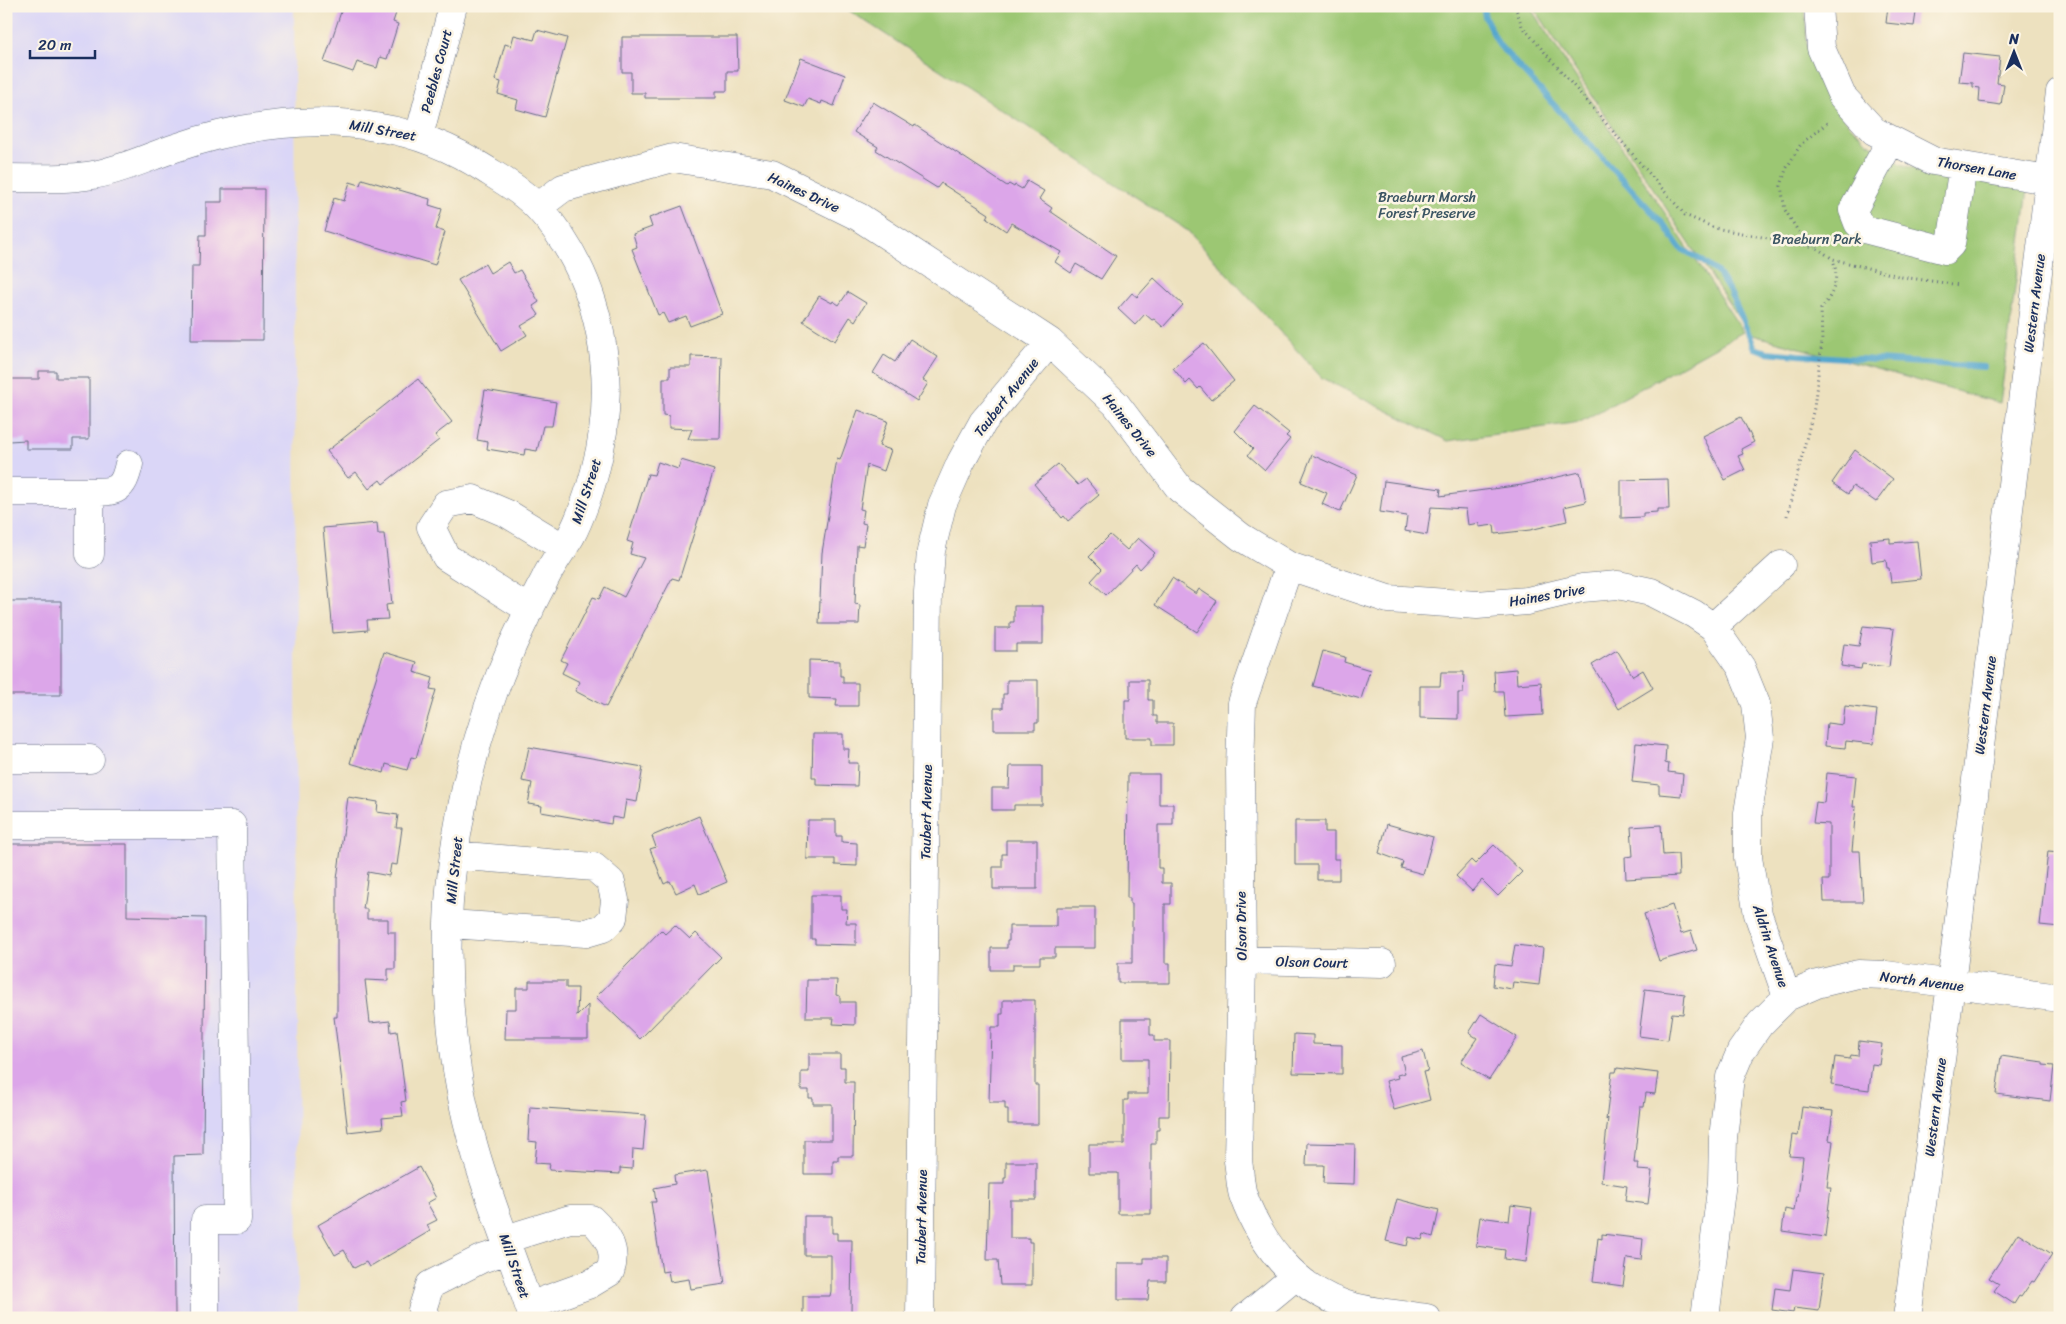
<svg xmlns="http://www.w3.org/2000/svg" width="2066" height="1324" font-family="Sriracha,sans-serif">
<rect width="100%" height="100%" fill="#fcf5e5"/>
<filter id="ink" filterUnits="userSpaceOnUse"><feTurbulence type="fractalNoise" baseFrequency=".02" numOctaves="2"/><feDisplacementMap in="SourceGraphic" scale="10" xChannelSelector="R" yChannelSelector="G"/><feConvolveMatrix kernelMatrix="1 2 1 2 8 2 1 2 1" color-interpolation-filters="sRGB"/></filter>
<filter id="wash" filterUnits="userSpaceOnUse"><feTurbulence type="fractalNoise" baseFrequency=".0096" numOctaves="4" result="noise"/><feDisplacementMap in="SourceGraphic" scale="20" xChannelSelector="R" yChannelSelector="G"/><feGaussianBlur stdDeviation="1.12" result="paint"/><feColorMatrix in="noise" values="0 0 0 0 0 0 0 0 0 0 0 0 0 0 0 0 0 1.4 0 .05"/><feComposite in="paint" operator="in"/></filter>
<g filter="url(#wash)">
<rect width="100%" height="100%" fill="#ede1bf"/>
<!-- built -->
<path fill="#dad6f7" d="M6 6H294L298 1318H6Z"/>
<!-- green -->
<path fill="#9cc773" stroke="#5c7b68" d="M842 6H1529L1743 332 1580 422 1448 441 1322 378 1188 231Z
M1533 6H1805L1807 48 1819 81 1845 120 1866 141 1901 164 1934 175 2028 189 2000 403 1749 334Z"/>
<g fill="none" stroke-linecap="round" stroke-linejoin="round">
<!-- stream -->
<path stroke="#51a5cd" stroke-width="6" d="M1483 6 1485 17 1499 45 1665 226 1680 248 1701 260 1717 272 1730 292 1755 348 1766 352 1799 355 1984 367"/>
</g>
<g id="blocks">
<!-- building -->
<path fill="#dca6e9" d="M343 6H386L397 10 393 22 398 24 387 59 380 57 377 68 357 62 353 72 324 62Z
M1888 6H1917L1914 26 1886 23Z
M537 30 567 38 545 117 516 109 518 100 498 94 501 82 495 80 505 44 511 46 514 35 534 40Z
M622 37H737L738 71H727V91H716V98H645V93H631V72H622Z
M1963 53 2000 57 1997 83 2004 84 2001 105 1979 102 1980 88 1973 87V83L1959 82Z
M801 58 845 75 834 106 822 101 821 104 808 99 804 107 785 100Z
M873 102 914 127 915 125 1007 186 1009 184 1014 187 1015 185 1022 189 1027 181 1044 191 1039 199 1052 208 1050 211 1116 256 1101 279 1076 264 1071 273 1055 262 1061 252 1011 223 1006 231 987 218 989 214 941 183 937 188 876 150 878 147 854 132Z
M362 179 430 199 429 205 442 209 436 229 445 232 435 265 324 231 334 198 344 201 350 182 360 185Z
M222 189H264L263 340H191L192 266H199L200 235H206V202H222Z
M682 206 722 314 690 326 686 316 668 323 663 313 658 315 632 249 637 247 633 234 652 227 649 218Z
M508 262 514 273 520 270 539 302 533 306 539 315 521 326 527 335 501 351 458 280 485 264 490 273Z
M1154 278 1183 305 1163 327 1154 319 1152 320 1145 314 1135 325 1118 309 1132 293 1137 297Z
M848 292 866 303 855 321 850 317 835 341 803 321 819 296 832 303 833 301 839 305Z
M910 339 938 357 923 380 928 383 917 401 873 373 884 355 895 362Z
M1204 343 1234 381 1211 400 1200 387 1198 389 1190 380 1186 384 1173 368Z
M691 356 722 357 720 439H688L692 429 669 428V416L663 415V378H670V367H691Z
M39 371H56V378H89V439H73V449H26V440L9 441V379H39Z
M418 379 452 422 435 435 439 440 383 484 380 480 369 489 356 472 348 478 327 451Z
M485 390 556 402 552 426H543L537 451 525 449 524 455 487 449 488 442 477 440Z
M1255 406 1289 433 1286 436 1290 439 1265 470 1248 455 1253 449 1235 431Z
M858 410 888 421 879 446 891 450 884 471 867 465 860 509 864 510 862 523 866 524 863 546 857 545 855 604 860 605 859 624H819L822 553 837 459 840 460Z
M1741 417 1754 442 1741 449 1743 454 1738 456 1745 470 1725 480 1703 436Z
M1855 450 1893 479 1876 502 1853 486 1848 494 1832 483Z
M1312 455 1357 475 1340 512 1322 504 1327 493 1301 482Z
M681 460 714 470 679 580 672 578 606 707 575 691 580 682 562 673 567 663 561 660 593 597 599 599 605 587 624 597 644 558 630 554 633 543 627 541 648 474 654 475 658 462 678 469Z
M1058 464 1078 485 1086 479 1099 495 1068 521 1064 516 1062 518 1034 484Z
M1580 472 1586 502 1564 507 1567 521 1530 530 1495 534 1494 525 1479 527V523L1468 525 1466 509 1431 507 1427 535 1405 531 1407 516 1380 512 1384 481 1441 489 1440 496 1522 485Z
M1668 479 1669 509H1657V512L1643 513V517L1621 518V480Z
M377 523 378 534H384L387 557 392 604 386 605 388 619 367 620 368 630 333 633 323 528Z
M1110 535 1127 550 1138 538 1155 553 1140 569 1136 564 1106 595 1091 581 1102 569 1089 556Z
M1890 538V543L1917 541 1921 579 1891 582 1889 568H1887L1886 560 1872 562 1870 540Z
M1172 578 1196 594 1199 589 1217 601 1197 632 1155 605Z
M6 601H61V695H6Z
M1014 606H1043V644H1016V651H995V628H1010V622H1014Z
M1863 626 1894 629 1889 667 1862 664 1861 669 1841 666 1844 644 1859 646Z
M1617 650 1633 676 1643 670 1653 688 1619 709 1592 665Z
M1323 651 1345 657 1344 662 1370 670 1361 699 1313 686Z
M384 652 417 662 414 672 433 678 430 689 436 690 416 758 411 757 407 770 386 764 384 773 350 763Z
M809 660 840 661V676H843V683H858V706H836L837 699 809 698Z
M1516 669 1517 684 1541 682 1543 715 1505 717 1503 691H1495L1494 671Z
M1441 672H1464L1463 693H1458V719L1420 718V686H1440Z
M1007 680H1038V723H1035V730H994V708H1003V694H1007Z
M1130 680H1148V700H1153V716H1157V723H1173V745H1152V738H1125V700H1130Z
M1845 706 1877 710 1873 744 1846 741 1845 748 1825 746 1827 723 1843 725Z
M813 734H843V749H849L848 763H858L857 786 816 785V778H812Z
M1636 743 1666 746 1665 763 1669 764 1668 772 1683 774 1681 796 1659 794V785L1632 782Z
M529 747 643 767 637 802 626 800 623 819 612 817 611 824 541 812 542 806 528 804 532 783 522 781Z
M1010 766H1042V805H1014V810H992V788H1009Z
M1827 773 1856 776 1853 807H1856L1852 851H1860L1863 902H1824L1823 880H1829V824L1813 823 1816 802 1824 803Z
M1128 774H1159V804H1173V825H1158V868H1162V883H1171V904H1165V963H1170V983H1118V963H1132V904H1130V898H1127Z
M348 797 378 802 377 812 398 815 396 828H402L397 865 391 864 389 876 368 872 363 909H367V919H388V932H395V969H388V981L365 980 370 1023 390 1021 391 1032 397 1031 406 1101 401 1102 403 1116 382 1118 383 1128 348 1132 334 1017H337V879Z
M699 816 727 882 699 894 695 884 676 893 670 881 664 884 650 849 656 847 652 836Z
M808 820H836V836H842V842L857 843V866L835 865V859H807Z
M1295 821H1325V832H1334V859H1339V880H1317V865H1295Z
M1387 824 1433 837 1423 874 1401 868 1403 862 1379 853Z
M1661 825 1663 855 1678 854 1679 876 1626 879 1625 857 1633 856 1631 827Z
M1006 840H1037V889H993V867H1002V854H1006Z
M6 844H127V916L205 918 203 1155 174 1156 175 1318H6Z
M1494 845 1522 872 1498 896 1482 880 1472 891 1456 876 1471 860 1475 864Z
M2048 851 2060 852V927L2040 925Z
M811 895H841V909H847L846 923H856V945L815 944V939H811Z
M1672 905 1681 934 1691 931 1697 950 1659 961 1644 914Z
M1056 907H1095V948H1055V957H1040V964H1013V970H991V948H1007V941H1009V926H1056Z
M675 925 690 939 696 933 721 957 640 1039 596 997 661 930 665 934Z
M1515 945 1543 948 1539 985 1513 982 1512 989 1493 986 1495 964 1511 966Z
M807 980H837L836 995 840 996V1002H855V1025L833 1024 834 1018H806Z
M529 981H566V988H578L577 1016 588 1005V1039H505L506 1009H516V988H529Z
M1645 989 1685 994 1683 1014 1672 1013 1668 1040 1639 1036Z
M1003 1000H1035V1085H1038V1124H1008V1109H1005V1102H989L991 1027H1000V1014H1003Z
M1481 1014 1517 1037 1489 1080 1461 1062 1477 1038 1469 1033Z
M1122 1019H1150V1035H1154V1041H1170L1169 1116H1159V1130H1156V1144H1151V1214H1118V1173H1089V1144H1124V1100H1128V1094H1148V1059H1122Z
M1294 1034 1313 1035V1044L1342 1045V1074L1293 1073Z
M1859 1041 1882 1044 1879 1065 1872 1064 1869 1090 1831 1085 1835 1057 1850 1059 1851 1055 1858 1056Z
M1423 1051 1428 1071 1423 1072 1430 1100 1394 1110 1386 1081 1398 1078 1397 1075 1405 1073 1401 1057Z
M809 1054H840V1067H845V1082H854L853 1156H838V1161H833V1174H804V1140H832V1104H813V1098H809V1090H801V1072H809Z
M2001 1056 2043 1062V1065L2054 1066 2050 1101 1996 1094Z
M1617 1068 1658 1073 1655 1094 1646 1093 1644 1107H1640L1634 1163H1638L1637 1170 1652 1171 1648 1204 1625 1201 1627 1186 1601 1182 1608 1118 1606 1120 1612 1072H1616Z
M530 1107 646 1115 643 1150 633 1149 632 1169 620 1168V1174L549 1170 550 1164 535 1163 537 1142 528 1141Z
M1802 1107 1833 1111 1829 1140 1833 1141 1827 1187H1831L1825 1237 1782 1231 1785 1209 1794 1211 1796 1197H1798L1803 1157 1789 1156 1792 1135 1798 1136Z
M1307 1143 1355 1144 1354 1184 1323 1183 1324 1165H1306Z
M1006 1162H1036V1200H1010V1238H1029V1242H1032V1285H1000L998 1260H987L989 1184H1004V1178H1006Z
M419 1167 436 1198 427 1203 437 1220 427 1225 430 1231 369 1267 366 1262 354 1268 344 1250 335 1255 318 1225Z
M708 1170 725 1284 691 1289 689 1279 670 1282 668 1271 662 1272 651 1202H656L654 1188 675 1184 674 1175Z
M1397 1199 1439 1210 1433 1237 1424 1234 1422 1240 1409 1237 1407 1246 1386 1241Z
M1511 1205 1532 1208 1526 1262 1504 1259 1505 1250 1476 1246 1480 1217 1509 1221Z
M804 1216H832V1233H837V1240H852L851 1314H836V1318H803V1296H830L831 1291V1255H804Z
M2018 1233 2052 1254 2034 1282 2032 1281 2021 1297 2019 1296 2014 1304 1994 1291 1999 1284 1989 1278Z
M1602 1234 1643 1239 1641 1260 1627 1258 1623 1286 1593 1282 1598 1238 1602 1239Z
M1144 1258H1166V1281H1150L1148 1300H1118V1263H1144Z
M1793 1269 1824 1273 1819 1311 1794 1308 1793 1313 1772 1310 1775 1288 1790 1290Z"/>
</g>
</g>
<g filter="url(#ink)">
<use href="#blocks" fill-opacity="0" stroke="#646d80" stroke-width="1"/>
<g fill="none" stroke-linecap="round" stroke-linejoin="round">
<defs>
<path id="minor" d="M1818 6 1821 48 1842 96 1874 131 1933 161 2060 182
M419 136 453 6
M1891 140 1853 210 1858 223 1864 229 1945 250 1951 244 1963 166
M6 178C35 178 64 180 93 175 122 170 148 157 175 148 242 125 311 115 381 128 419 134 452 148 485 169 504 181 525 193 540 210 603 280 619 382 595 471 590 491 580 519 571 536 562 551 551 565 544 581 533 601 523 623 513 644 483 711 463 787 453 861 441 954 449 1064 476 1154 492 1209 515 1263 533 1318
M538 207 563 188 673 158 772 174 859 217 1050 342 1116 404 1180 489 1241 537 1289 566 1388 599 1477 605 1527 601 1582 588 1618 585 1651 592 1694 614 1713 627 1741 667 1756 704 1760 738 1748 813V858L1758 914 1787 997
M6 492H90V554
M90 492C116 492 123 491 129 464
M1289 566 1242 703 1240 768 1242 960 1238 1161C1240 1172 1240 1185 1243 1195 1260 1242 1295 1288 1344 1304 1371 1313 1400 1314 1427 1318
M530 610 446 557 431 527 446 504 473 499 508 514 564 548
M1713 627 1781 565
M6 759H90
M6 825H232L237 1220H205V1318
M449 924 586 933 603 928 613 918 615 900 611 882 594 867 454 855
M1242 960 1382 963
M506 1239 570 1219H591C607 1234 618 1250 610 1272L590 1284 529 1306
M426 1318 422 1310 430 1285 481 1259 509 1250
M920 1318 928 592 931 551 942 505 961 462 983 422 1050 342
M1245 1318 1296 1276
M1705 1318 1722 1182 1723 1138 1730 1077 1741 1051 1760 1024 1787 997 1817 984 1858 974 1886 975 2060 998
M1907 1318 1951 984 2060 92"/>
</defs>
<!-- minor casing -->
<use href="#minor" stroke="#646d80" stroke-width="29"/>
<!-- path -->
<path stroke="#646d80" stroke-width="3" stroke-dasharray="1 4" stroke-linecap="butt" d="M1515 6 1522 26 1685 215 1715 228 1815 247
M1827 123 1801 144 1786 169 1781 186 1785 210 1798 231 1815 247 1833 259 1902 277 1960 285
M1787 516 1814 408 1822 342 1821 309C1833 295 1840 278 1833 260"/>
<!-- minor -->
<use href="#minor" stroke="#fff" stroke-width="28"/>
</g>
</g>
<g text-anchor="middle" stroke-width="5" stroke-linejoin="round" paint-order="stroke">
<!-- street labels -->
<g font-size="14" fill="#1b2f5e" stroke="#fcf5e5">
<text transform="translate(436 71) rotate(-75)" y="5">Peebles Court</text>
<text transform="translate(383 130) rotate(10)" y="5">Mill Street</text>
<text transform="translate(1977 168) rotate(10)" y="5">Thorsen Lane</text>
<text transform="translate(804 192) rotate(25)" y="5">Haines Drive</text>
<text transform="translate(2034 303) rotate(-83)" y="5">Western Avenue</text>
<text transform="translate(1006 397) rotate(-52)" y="5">Taubert Avenue</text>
<text transform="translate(1130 425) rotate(51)" y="5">Haines Drive</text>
<text transform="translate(586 491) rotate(-72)" y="5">Mill Street</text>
<text transform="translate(1547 595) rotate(-10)" y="5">Haines Drive</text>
<text transform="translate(1985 705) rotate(-83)" y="5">Western Avenue</text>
<text transform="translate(926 812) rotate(-89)" y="5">Taubert Avenue</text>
<text transform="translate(454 870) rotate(-84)" y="5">Mill Street</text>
<text transform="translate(1241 926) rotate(-91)" y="5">Olson Drive</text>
<text transform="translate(1771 946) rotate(72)" y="5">Aldrin Avenue</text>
<text transform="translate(1312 962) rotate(1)" y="5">Olson Court</text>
<text transform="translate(1922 981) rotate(7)" y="5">North Avenue</text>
<text transform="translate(1935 1107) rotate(-83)" y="5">Western Avenue</text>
<text transform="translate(921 1217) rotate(-89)" y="5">Taubert Avenue</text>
<text transform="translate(515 1266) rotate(71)" y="5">Mill Street</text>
</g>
<!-- park labels -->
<g font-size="14" fill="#3b5563" stroke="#fcf5e5">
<text x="1427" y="202">Braeburn Marsh<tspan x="1427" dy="16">Forest Preserve</tspan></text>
<text x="1817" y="244">Braeburn Park</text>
</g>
</g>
<!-- margin -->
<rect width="2066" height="1324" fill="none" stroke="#fcf5e5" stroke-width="25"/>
<!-- north arrow -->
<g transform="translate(2014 52)" stroke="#fcf5e5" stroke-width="4" paint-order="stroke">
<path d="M0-4L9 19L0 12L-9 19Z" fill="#1b2f5e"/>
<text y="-8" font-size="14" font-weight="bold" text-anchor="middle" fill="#1b2f5e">N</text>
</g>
<!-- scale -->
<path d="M30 50v8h65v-8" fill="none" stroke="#1b2f5e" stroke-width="2.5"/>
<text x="38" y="50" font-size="15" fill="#1b2f5e" stroke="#fcf5e5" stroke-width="4" paint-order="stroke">20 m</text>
</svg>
